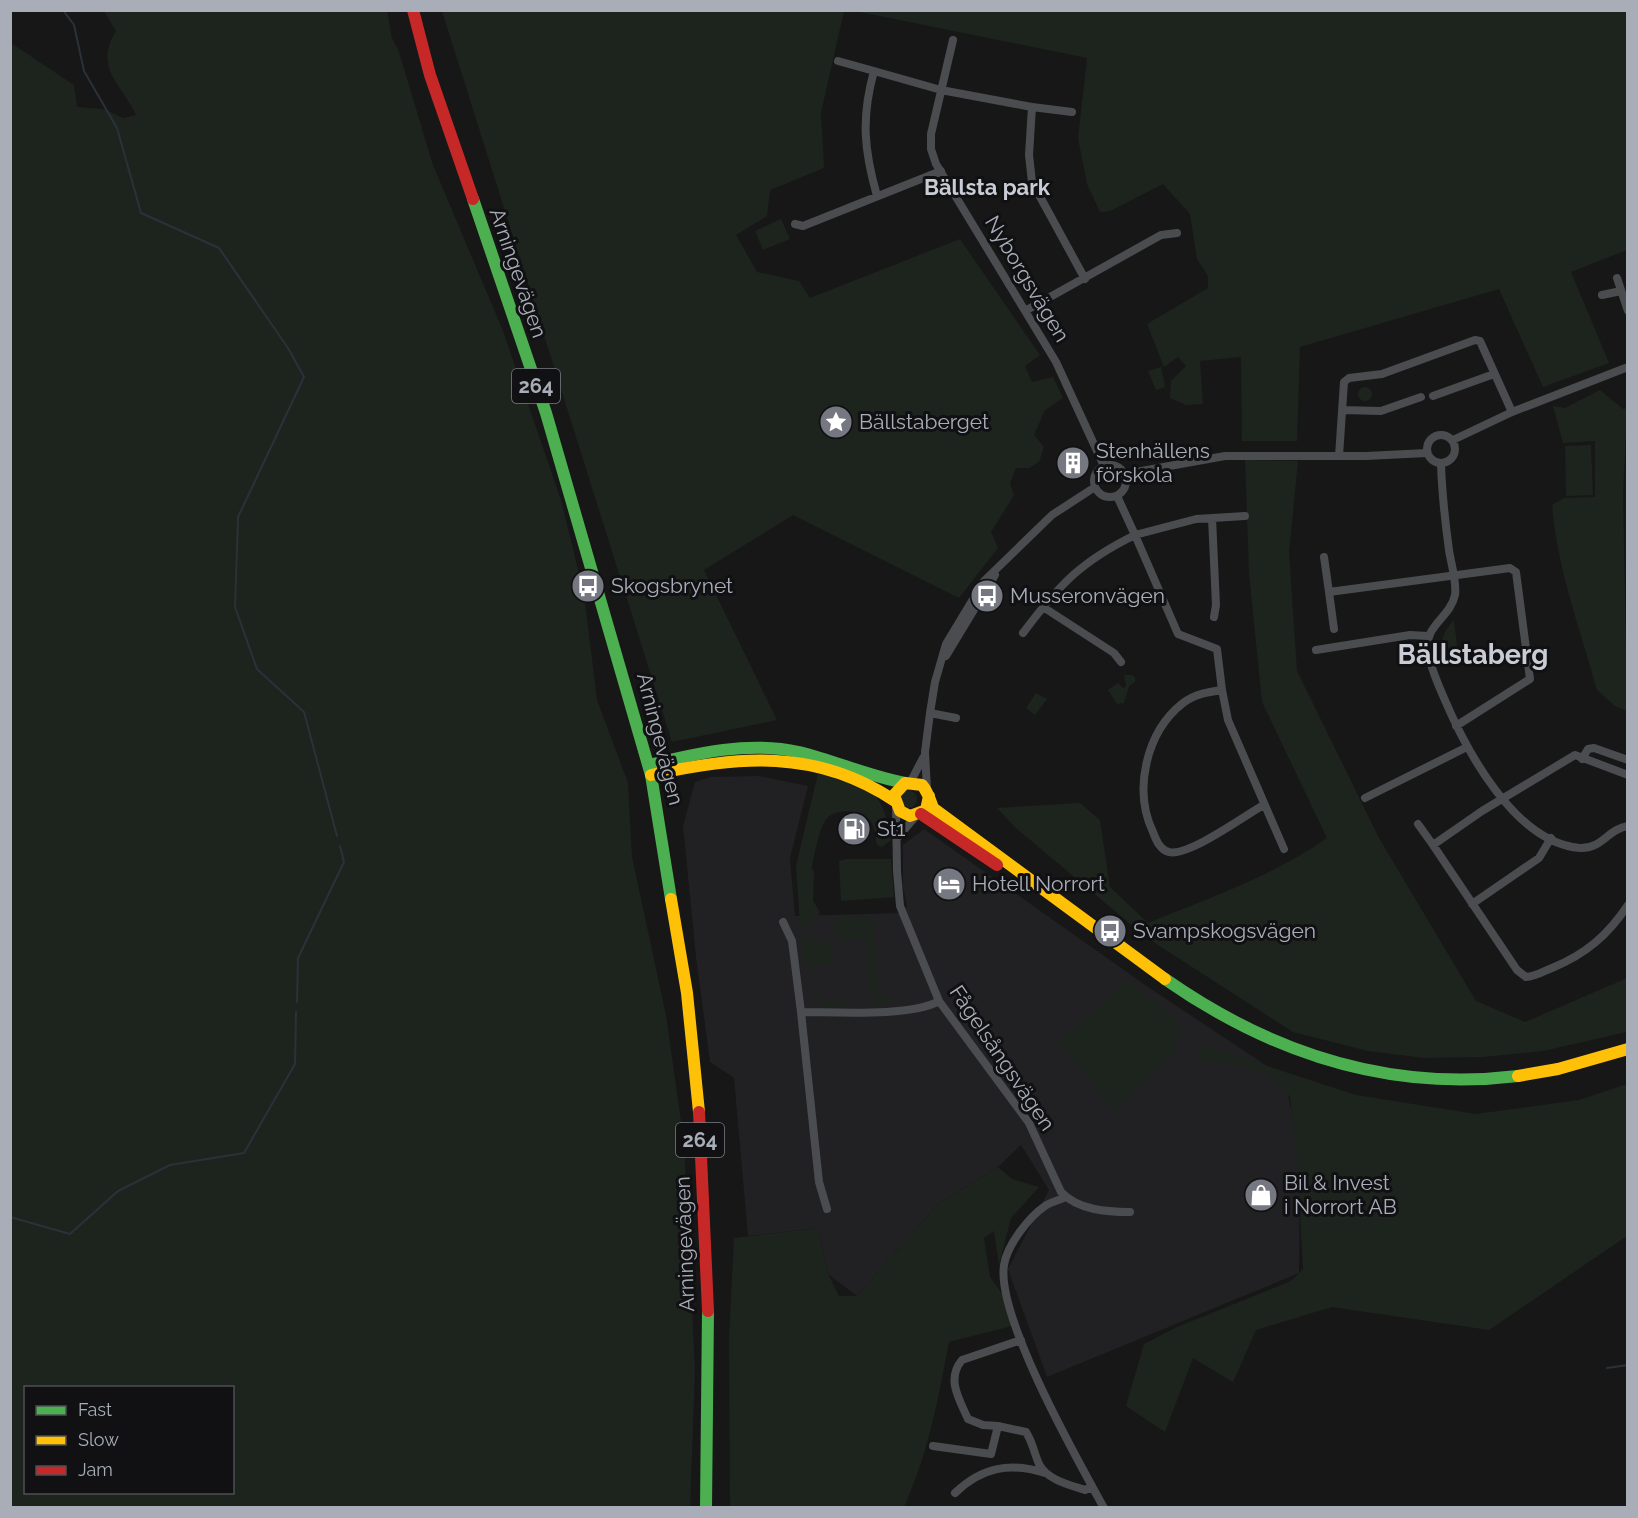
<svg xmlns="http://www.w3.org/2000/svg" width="1638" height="1518" font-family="Raleway,sans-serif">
<rect width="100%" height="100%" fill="#171717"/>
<!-- built -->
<path fill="#212123" d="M759 776 808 786 790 858 795 916 899 913 907 906 903 887V845L924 829 1151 989 1285 1078 1300 1158 1299 1273 1047 1377 1008 1269 1049 1190 1021 1145 998 1167 938 1204 857 1296 828 1274 818 1228 748 1236 734 1078 710 1062 696 957 683 826 695 782 710 777Z"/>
<!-- green -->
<path fill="#1d241e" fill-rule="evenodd" d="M104 11H387L392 38 398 49 433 165 503 331 561 500 584 594 597 700 628 783 632 857 666 1015 684 1143 695 1369 690 1507H11V43L74 85 77 107 104 109 123 118 136 115C121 83 93 68 116 31ZM26 1388H232V1492H26Z
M442 11H844L821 113 824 168 770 190 767 216 736 235 757 272 799 281 810 298 960 239 1040 355 1025 366 1032 382 1053 377 1063 398 1045 410 1034 435 1044 447 1039 462 1029 468H1016L1010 483 1014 495 991 532 998 548 959 598 793 515 704 570 777 720 672 742Z
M855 11H1627V250L1571 272 1609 363 1543 387 1499 289 1300 347 1297 441H1242L1241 357 1200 361 1203 404 1186 405 1170 398 1171 381 1186 366 1178 357 1164 367 1147 324 1208 288V276L1197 259 1190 214 1163 184 1110 211 1100 212 1087 184 1078 138 1087 58Z
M781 219 790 239 763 250 755 231Z
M1161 367 1165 387 1156 390 1148 371Z
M1358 394a7 7 0 1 1 14 0a7 7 0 1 1-14 0Z
M1600 390 1623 409 1627 408 1623 495 1627 711 1615 706 1597 690C1580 629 1557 568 1552 505L1564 498 1595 497V441L1563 443 1553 406 1565 408Z
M1591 445 1593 495 1566 496 1565 446Z
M1245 460 1298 461 1289 552 1297 671 1379 838 1476 1001 1525 1022 1627 978V1032L1543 1051 1483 1057 1424 1058 1368 1051 1293 1032 1147 938 1016 828 997 808 1080 803 1100 820 1110 887 1148 923C1209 898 1273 876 1327 838L1262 702 1249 573Z
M1454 620 1458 654 1442 656C1440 640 1443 632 1454 620Z
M1124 675H1131L1135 677V682L1129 686 1124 703 1117 704 1108 690 1118 683 1123 688 1126 686Z
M1036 693 1047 699 1035 715 1026 708Z
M818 773C868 791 882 783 891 840L882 847 877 845C875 836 875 824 868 818 856 809 833 808 825 821 819 830 812 863 812 870L814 871 813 901 820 912 816 919H809V925L803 928 800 924 796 866Z
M899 799a9 9 0 1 1 18 0a9 9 0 1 1-18 0Z
M846 859H891L894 897 841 901 839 861Z
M872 916 878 998H889V1003L874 1004 871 986H868L866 939 836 938V918Z
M802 935H810V941H830L832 964 805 966Z
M1127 979 1181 1024 1171 1056 1115 1110 1059 1043Z
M807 988 825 1002H844V1006L825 1007Z
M1200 1047 1212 1048 1356 1095 1476 1114 1579 1100 1627 1084V1236L1489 1330 1332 1307 1256 1330 1233 1382 1193 1358 1165 1432 1126 1406 1144 1344 1177 1327 1291 1281 1303 1269 1298 1171 1290 1097 1274 1078 1240 1064 1198 1060Z
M998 1167 1012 1179 1039 1187 1011 1218 999 1265 994 1231 984 1238 990 1277 1005 1298 1012 1326 949 1342C938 1399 928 1455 904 1507L730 1508 729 1336 734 1238 818 1228 828 1274 839 1296H857L938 1204Z"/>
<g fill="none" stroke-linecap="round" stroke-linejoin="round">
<!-- stream -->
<path stroke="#2a3239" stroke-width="2" d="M63 10 74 25 84 71 117 128 141 213 219 248 288 348 304 377 238 517 235 607 257 669 304 712 337 836
M297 1002 298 958 344 862 340 846
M10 1217 70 1234 118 1191 170 1165 244 1153 295 1064 296 1012
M1607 1368 1628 1365"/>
<!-- street -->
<path stroke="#4b4c50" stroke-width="8" d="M953 40 931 134V149L936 164 1056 362 1104 466
M838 61 874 71
M1032 107 1072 112
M877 196C864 150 861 118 874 71L941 90 1032 107 1029 155 1032 182 1085 279
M795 224 803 226 941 171
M1617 278 1628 311
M1602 295 1621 291
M1025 311 1161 235 1177 233
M1433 396 1494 374
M1343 410 1381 411 1421 397
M1427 449a14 14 0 1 1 28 0a14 14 0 1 1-28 0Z
M1453 440 1512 412 1628 367
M1339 456 1344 382 1349 378 1382 374 1475 340 1480 341 1512 412
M1441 464C1442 493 1445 521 1449 550 1451 564 1457 582 1455 595 1450 618 1424 625 1428 651 1430 667 1438 684 1444 698 1466 750 1515 843 1580 848 1602 849 1608 829 1628 826
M1094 481a16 16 0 1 1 32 0a16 16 0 1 1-32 0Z
M1125 474 1225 456H1366L1427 453
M1245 516 1196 519 1135 535 1178 634 1217 649 1222 690C1208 692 1195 694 1183 703 1146 732 1133 790 1153 832 1156 840 1160 850 1169 852 1188 857 1244 816 1262 806
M1212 518 1216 605 1214 617
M1324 557 1329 592 1510 568 1516 572 1530 679 1456 726
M1329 592 1334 629
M1043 607 1114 653 1121 662
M1023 633C1059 585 1080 562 1135 535L1117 496
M1316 650 1410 635 1428 636
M946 656 995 575
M1222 690 1228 720 1284 849
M930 713 956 718
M1582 759 1588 749 1594 748 1628 760
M911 781 923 758
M927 790 925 752 930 713 935 682 946 644 984 581 1052 515 1095 487
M1365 798 1467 747
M896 807 897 871 900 906 939 1001 1029 1123 1061 1192C1078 1210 1107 1212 1130 1212
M1418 824 1433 845 1482 811 1575 755 1628 775
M898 837 916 816
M1433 845 1517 970 1526 977C1535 977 1544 971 1552 968 1586 954 1608 935 1628 905
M1472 904 1539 858 1551 838
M783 922 792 941 801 1012
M1066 1197C1060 1200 1051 1202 1045 1206 1029 1217 1007 1245 1004 1265 996 1316 1077 1459 1104 1508
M827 1209 819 1182 801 1012C836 1012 911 1017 939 1001
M998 1426 983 1425 968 1419C959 1399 946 1379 962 1360L1021 1340
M933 1446 991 1454 998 1426 1026 1432C1033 1443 1034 1453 1039 1464 1047 1480 1070 1485 1085 1490L1092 1487
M955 1493C982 1467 1010 1462 1045 1473"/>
<!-- fast -->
<path stroke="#4caf50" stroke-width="12" d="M473 199 546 413 651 775 671 899
M649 765C697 753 749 741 799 752 835 761 869 776 905 783
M1165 979C1271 1053 1387 1092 1518 1076
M706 1508 708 1311"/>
<!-- slow -->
<path stroke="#ffc107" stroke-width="12" d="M651 775C738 756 816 748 895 801
M929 796 926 810 910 816 900 811 894 795 905 783 922 785C928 792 930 800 933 808L1165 979
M671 899 687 993 699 1112
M1518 1076 1558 1069 1628 1049"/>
<!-- jam -->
<path stroke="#c62828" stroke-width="12" d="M413 10 430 75 473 199
M921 814 997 865
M699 1112 708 1311"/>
</g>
<!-- icons -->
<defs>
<symbol id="sight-disc" viewBox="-11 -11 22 22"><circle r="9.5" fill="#757880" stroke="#111113"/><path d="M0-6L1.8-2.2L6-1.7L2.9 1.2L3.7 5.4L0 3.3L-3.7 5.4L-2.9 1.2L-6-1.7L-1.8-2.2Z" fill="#fff"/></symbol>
<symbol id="building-disc" viewBox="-11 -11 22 22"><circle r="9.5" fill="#757880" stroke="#111113"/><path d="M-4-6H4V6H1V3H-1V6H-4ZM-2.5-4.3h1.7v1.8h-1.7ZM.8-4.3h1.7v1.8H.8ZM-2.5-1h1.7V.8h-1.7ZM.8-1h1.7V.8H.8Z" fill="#fff"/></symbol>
<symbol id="bus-disc" viewBox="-11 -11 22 22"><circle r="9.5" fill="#757880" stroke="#111113"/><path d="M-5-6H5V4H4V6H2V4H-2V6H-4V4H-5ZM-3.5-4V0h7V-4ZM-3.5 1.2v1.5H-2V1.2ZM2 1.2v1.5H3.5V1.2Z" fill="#fff"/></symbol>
<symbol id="fuel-disc" viewBox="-11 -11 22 22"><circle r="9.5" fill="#757880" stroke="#111113"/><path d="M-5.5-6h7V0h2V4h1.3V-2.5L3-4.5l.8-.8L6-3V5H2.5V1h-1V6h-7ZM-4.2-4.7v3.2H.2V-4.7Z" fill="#fff"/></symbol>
<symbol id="hotel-disc" viewBox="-11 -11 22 22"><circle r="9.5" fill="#757880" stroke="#111113"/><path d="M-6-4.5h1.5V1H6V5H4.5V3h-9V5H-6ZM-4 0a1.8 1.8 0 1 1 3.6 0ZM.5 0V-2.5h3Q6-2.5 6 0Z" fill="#fff"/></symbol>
<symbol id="shop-disc" viewBox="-11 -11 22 22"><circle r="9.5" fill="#757880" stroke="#111113"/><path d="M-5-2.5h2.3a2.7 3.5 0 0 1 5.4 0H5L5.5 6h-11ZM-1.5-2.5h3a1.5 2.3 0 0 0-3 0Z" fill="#fff"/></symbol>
</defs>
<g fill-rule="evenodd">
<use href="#sight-disc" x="817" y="403" width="38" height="38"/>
<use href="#building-disc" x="1054" y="444" width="38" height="38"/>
<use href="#bus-disc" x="569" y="567" width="38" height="38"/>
<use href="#bus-disc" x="968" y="577" width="38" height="38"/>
<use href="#fuel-disc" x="835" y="810" width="38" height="38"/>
<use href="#hotel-disc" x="930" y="865" width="38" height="38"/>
<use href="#bus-disc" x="1091" y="912" width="38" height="38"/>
<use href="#shop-disc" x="1242" y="1176" width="38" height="38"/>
</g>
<g text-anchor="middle" stroke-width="6" stroke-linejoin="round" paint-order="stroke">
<!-- shield labels -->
<g fill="#111113" stroke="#7b7e86" stroke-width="1.5">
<rect x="512" y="369" width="48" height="34" rx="4.5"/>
<rect x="676" y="1123" width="48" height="34" rx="4.5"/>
</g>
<g font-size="20" font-weight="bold" fill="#a8adb8">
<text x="536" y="393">264</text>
<text x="700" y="1147">264</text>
</g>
<!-- street labels -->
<g font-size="21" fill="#a8adb8" stroke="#111113">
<text transform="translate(518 273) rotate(71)" y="7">Arningevägen</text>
<text transform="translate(1027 279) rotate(59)" y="7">Nyborgsvägen</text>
<text transform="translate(660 739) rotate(76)" y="7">Arningevägen</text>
<text transform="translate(1002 1058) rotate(56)" y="7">Fågelsångsvägen</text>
<text transform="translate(685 1244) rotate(-92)" y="7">Arningevägen</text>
</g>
<!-- poi labels -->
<g font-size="21" fill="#a8adb8" stroke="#111113" text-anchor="start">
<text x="859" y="429">Bällstaberget</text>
<text x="1096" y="458">Stenhällens<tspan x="1096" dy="24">förskola</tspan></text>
<text x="611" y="593">Skogsbrynet</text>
<text x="1010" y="603">Musseronvägen</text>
<text x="877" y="836">St1</text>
<text x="972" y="891">Hotell Norrort</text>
<text x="1133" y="938">Svampskogsvägen</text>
<text x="1284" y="1190">Bil &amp; Invest<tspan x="1284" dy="24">i Norrort AB</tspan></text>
</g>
<!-- neighbourhood labels -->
<g font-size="22" font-weight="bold" fill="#c9ccd4" stroke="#111113">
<text x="987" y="195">Bällsta park</text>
</g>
<!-- district labels -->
<g font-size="27" font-weight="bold" fill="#c9ccd4" stroke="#111113">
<text x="1473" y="664">Bällstaberg</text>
</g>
</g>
<!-- border -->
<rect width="1638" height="1518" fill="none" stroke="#a8adb8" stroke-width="24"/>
<!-- legend -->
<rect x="24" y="1386" width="210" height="108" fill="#111113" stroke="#4d4f55" stroke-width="1.5"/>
<rect x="36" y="1406" width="30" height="9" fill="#4caf50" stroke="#4d4f55" stroke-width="1.5"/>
<text x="78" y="1416" font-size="18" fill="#a8adb8">Fast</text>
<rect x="36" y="1436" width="30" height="9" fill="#ffc107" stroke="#4d4f55" stroke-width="1.5"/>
<text x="78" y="1446" font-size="18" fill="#a8adb8">Slow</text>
<rect x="36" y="1466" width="30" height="9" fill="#c62828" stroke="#4d4f55" stroke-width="1.5"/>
<text x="78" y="1476" font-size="18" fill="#a8adb8">Jam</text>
</svg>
